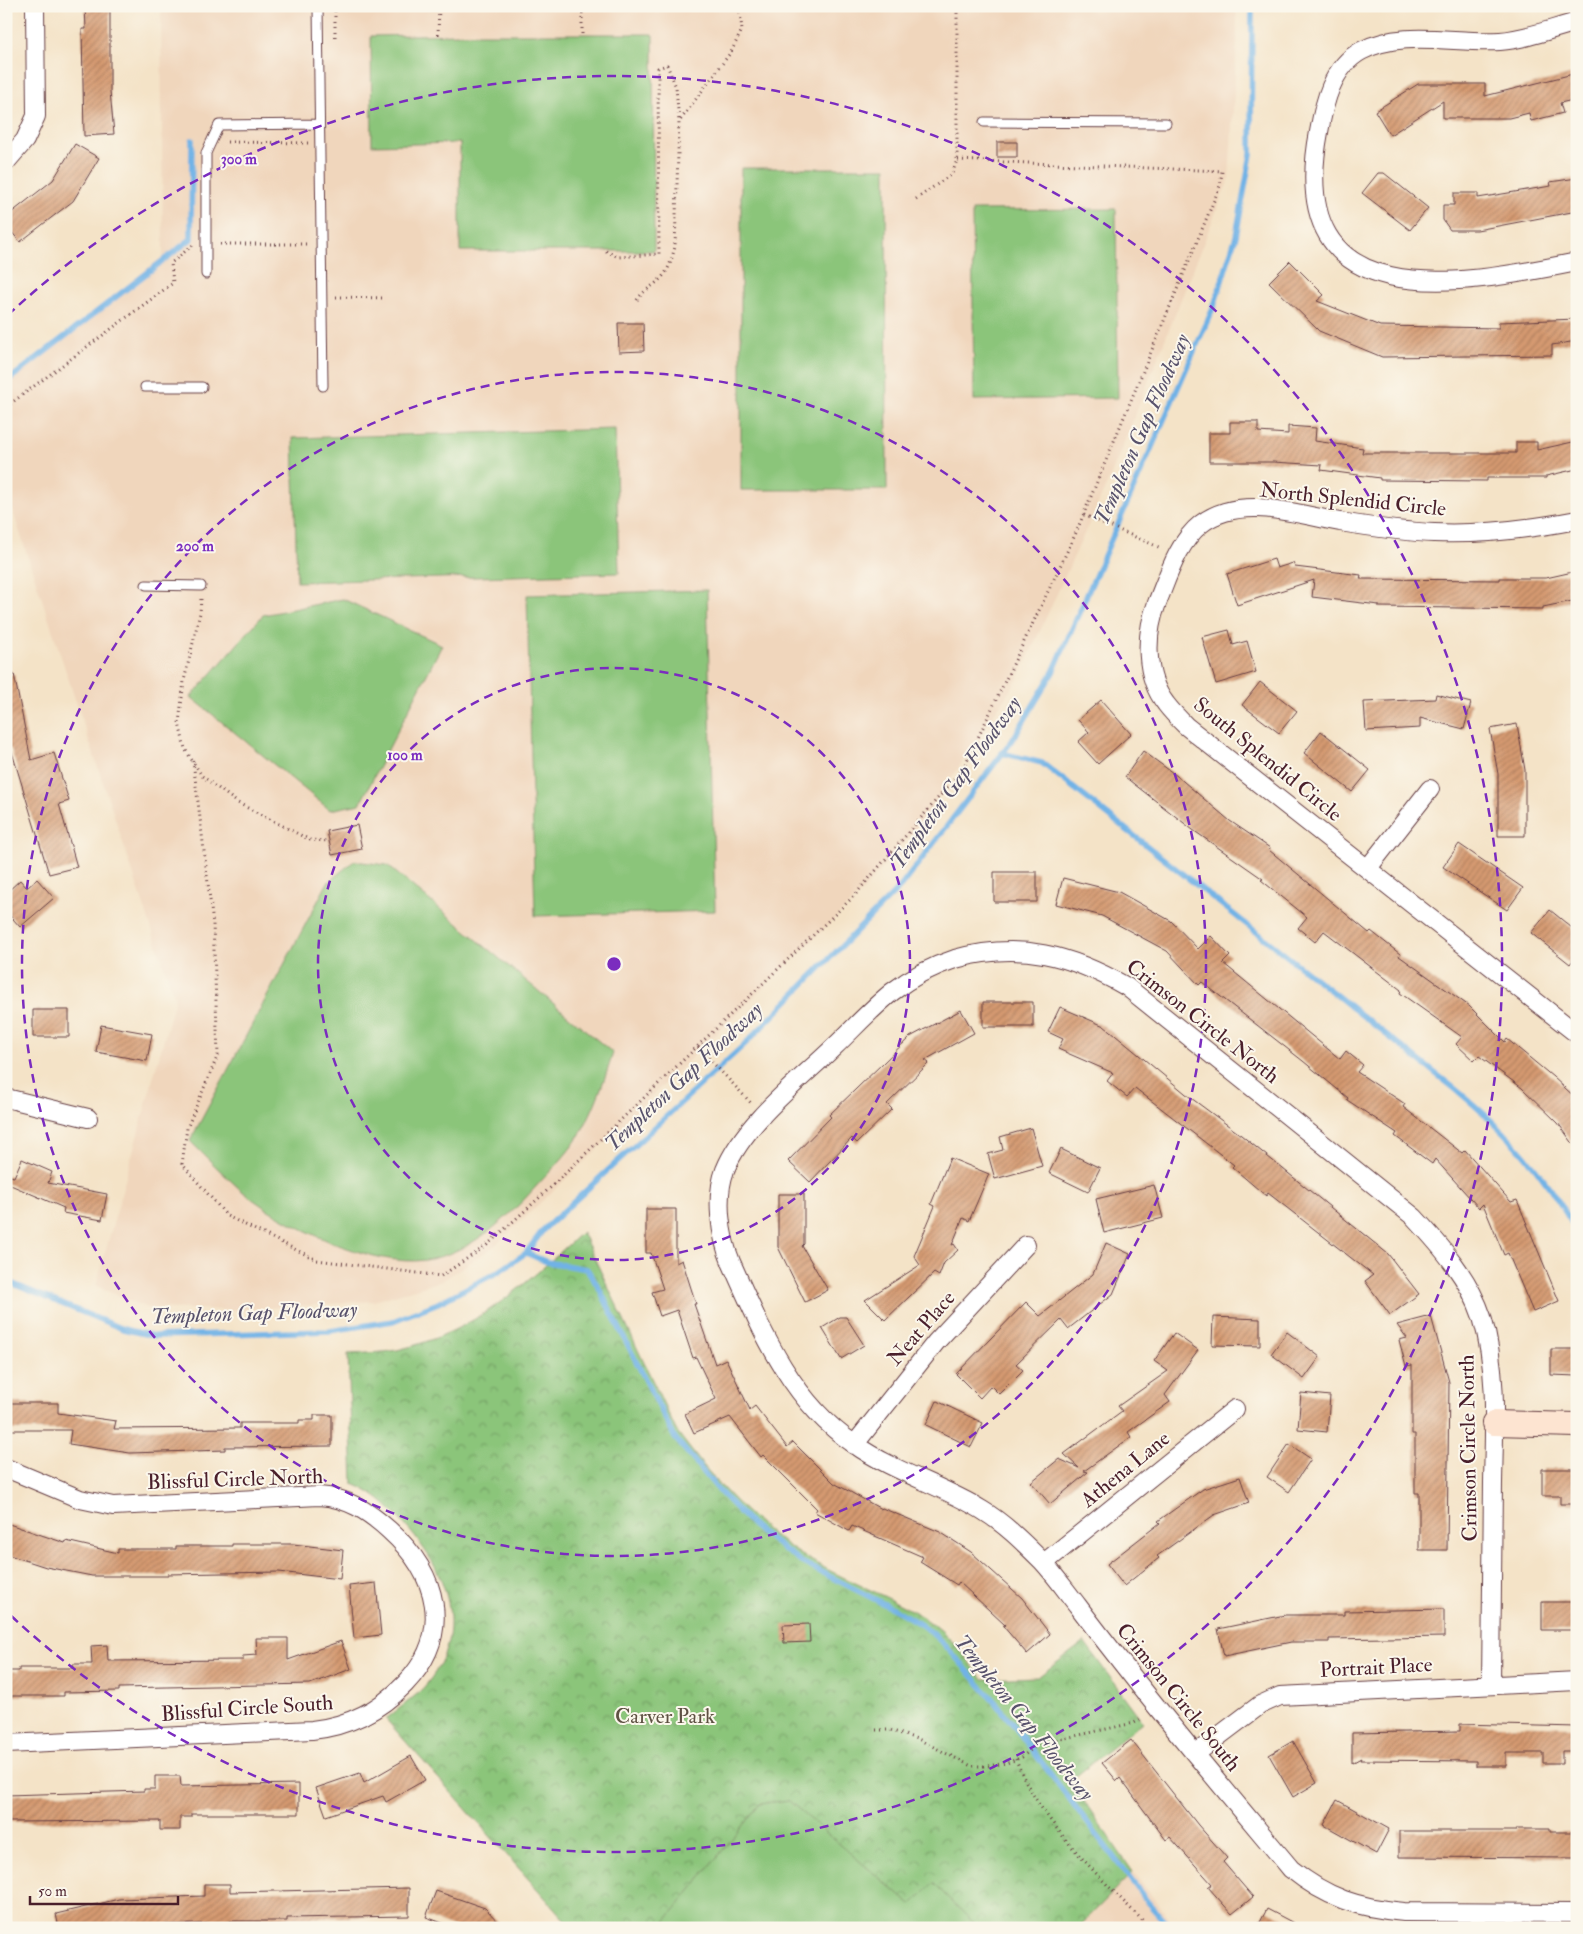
<svg xmlns="http://www.w3.org/2000/svg" width="1583" height="1934" font-family="'IM FELL Double Pica',serif">
<defs>
<pattern id="park-crowns" width="20" height="18" patternUnits="userSpaceOnUse" patternTransform="scale(1.25)"><rect width="20" height="18" fill="#8bc57a"/><path d="M2 6a3 3 0 1 1 6 0M12 15a3 3 0 1 1 6 0" fill="none" stroke="#749f64"/></pattern>
<pattern id="building-hatch" width="6" height="6" patternUnits="userSpaceOnUse" patternTransform="scale(1.25)"><rect width="6" height="6" fill="#d59a71"/><path d="M-1 1l2-2M0 6l6-6M5 7l2-2" fill="none" stroke="#af7d5d"/></pattern>
</defs>
<rect width="100%" height="100%" fill="#fbf7ec"/>
<filter id="ink" filterUnits="userSpaceOnUse"><feTurbulence type="fractalNoise" baseFrequency=".02" numOctaves="2"/><feDisplacementMap in="SourceGraphic" scale="10" xChannelSelector="R" yChannelSelector="G"/><feConvolveMatrix kernelMatrix="1 2 1 2 8 2 1 2 1" color-interpolation-filters="sRGB"/></filter>
<filter id="wash" filterUnits="userSpaceOnUse"><feTurbulence type="fractalNoise" baseFrequency=".0096" numOctaves="4" result="noise"/><feDisplacementMap in="SourceGraphic" scale="20" xChannelSelector="R" yChannelSelector="G"/><feGaussianBlur stdDeviation="1.12" result="paint"/><feColorMatrix in="noise" values="0 0 0 0 0 0 0 0 0 0 0 0 0 0 0 0 0 1.4 0 .05"/><feComposite in="paint" operator="in"/></filter>
<g filter="url(#wash)">
<rect width="100%" height="100%" fill="#f4e3c7"/>
<!-- built -->
<path fill="#f0d6bc" d="M161 6H1236L1237 39 1229 179 1111 475 1019 677 925 818 860 894 585 1161 493 1247 442 1281 374 1301 236 1310 147 1308 96 1286 175 999 6 491V381L163 256Z
M1133 1872 1177 1928H1078Z"/>
<!-- park -->
<path fill="url(#park-crowns)" stroke="#6a7252" d="M582 1232 676 1430C713 1481 757 1530 812 1561 853 1585 900 1599 937 1627 953 1639 969 1663 983 1679L1038 1677 1084 1642 1143 1722 1070 1781 1133 1872 1078 1928H572L390 1724 386 1719C399 1708 413 1699 424 1687 469 1636 450 1578 411 1532 394 1512 378 1494 353 1484L348 1354C364 1353 382 1353 397 1350 476 1332 525 1285 582 1232Z"/>
<!-- garden -->
<path fill="#8bc57a" stroke="#6a7252" d="M460 34H653L654 251H460V143L372 145 371 36Z
M741 168H886L887 490H741Z
M1116 209 1118 398 974 400 972 210Z
M615 429 619 573 297 582 293 438Z
M707 590 715 911 535 916 527 595Z
M343 599 442 645 360 804 330 810 191 697 263 615Z
M354 861 387 865 613 1053C604 1081 595 1108 580 1134 568 1155 548 1173 532 1191 504 1222 468 1253 426 1260 372 1268 283 1225 242 1191 224 1175 207 1158 190 1141L328 882Z
M788 1800 911 1905 933 1883 979 1928H660L760 1804Z"/>
<g fill="none" stroke-linecap="round" stroke-linejoin="round">
<!-- stream -->
<path stroke="#71b2e6" stroke-width="5.5" d="M6 382 191 239 192 140
M1002 753 1042 763 1454 1088C1509 1133 1542 1169 1577 1232
M526 1253 547 1262 587 1269 599 1288 675 1438 721 1493 754 1527 801 1562 900 1612 923 1626 943 1643 998 1705 1147 1901 1171 1928
M6 1281 123 1329 154 1336 330 1331 393 1321 438 1303 498 1272 526 1253 543 1230 745 1044 901 886 1012 741 1053 672 1214 306 1236 236 1251 154 1252 6"/>
</g>
<g id="blocks">
<!-- building -->
<path fill="url(#building-hatch)" d="M85 6H110V91L114 134 84 136 82 29H86Z
M1577 73V99L1560 103 1563 113 1531 121 1529 113 1509 118H1443V101L1390 135 1375 111 1418 84H1485V96Z
M997 142H1017V157H997Z
M75 144 99 158 73 201 20 242 6 225V217L53 180Z
M1378 173H1384L1428 208 1410 230 1362 193Z
M1577 178V211L1477 230H1450L1443 220V205H1454V193H1478V198L1551 186 1550 182Z
M1290 261 1324 295 1317 301 1380 326 1499 328V322L1577 319V341L1552 345V355L1382 357 1319 331 1269 282Z
M618 323H643L644 351 619 352Z
M1230 422H1258V432L1288 434V426L1316 428 1315 441 1363 448 1362 453H1516V442H1537V450L1577 441V469L1546 476V478H1487V481L1380 480V478L1321 470 1322 465 1273 462H1209V433H1230Z
M1274 559 1277 568 1293 563 1295 567 1361 575 1360 579 1500 580V578H1546L1577 571V600L1543 607V609L1379 607V605L1312 597 1314 580 1237 605 1227 574Z
M1229 630 1233 645 1247 641 1256 672 1216 684 1202 637Z
M14 674 31 760 54 753 69 801 59 804 77 867 49 874 11 749 6 750V675Z
M1260 682 1297 711 1279 733 1242 705Z
M1436 694 1471 703 1464 729 1420 718V728L1366 731 1364 702 1435 699Z
M1101 700 1131 734 1098 764 1078 742 1089 732 1078 720Z
M1517 724 1525 770V836H1498V774L1490 729Z
M1321 731 1370 770 1352 792 1304 753Z
M1143 751 1177 776 1230 821 1270 848 1269 850 1369 933 1371 931 1400 954 1399 956 1469 1006 1505 1042 1507 1039 1553 1077 1577 1099V1149L1558 1123 1522 1088 1479 1056 1474 1061 1456 1044 1462 1037 1400 993 1401 990 1324 931 1315 942 1298 928 1307 917 1261 880 1263 879 1193 830 1125 777Z
M357 825 362 849 332 855 327 831Z
M1459 844 1523 888 1507 910 1443 867Z
M994 872H1037V902H994Z
M1063 878 1119 892 1171 921 1198 949 1211 936 1230 956 1223 963 1340 1059 1346 1051 1363 1065 1357 1072 1405 1104 1403 1107 1462 1153 1465 1150 1511 1202 1517 1200 1559 1301 1533 1312 1508 1253 1504 1255 1483 1204 1479 1208 1435 1159 1432 1164 1395 1136 1397 1133 1347 1100 1348 1098 1303 1061 1202 982 1199 985 1167 951 1102 916 1056 904Z
M37 879 54 898 20 927 6 911V893L20 880 27 888Z
M1550 910 1577 932V955L1570 964 1531 933Z
M983 1002H1033V1027H983Z
M1060 1007 1104 1026 1191 1098 1241 1135 1388 1254 1419 1294 1390 1315 1365 1281 1373 1275 1268 1193 1266 1196 1232 1167 1234 1165 1135 1088 1127 1097 1107 1081 1113 1073 1058 1049 1063 1039 1048 1032Z
M33 1010H69V1037H33Z
M961 1010 974 1033 925 1060 929 1063 887 1104 892 1109 857 1143 852 1138 810 1182 788 1161 831 1117 829 1115 910 1037Z
M101 1025 152 1034 147 1061 96 1052Z
M1031 1128 1042 1166 995 1179 988 1154 1003 1150 1000 1137Z
M1061 1149 1100 1168 1088 1192 1049 1173Z
M950 1158 989 1174 969 1221 963 1218 952 1245 954 1244 958 1250 944 1263 939 1276 934 1273 885 1320 865 1300 920 1265 914 1256 935 1206 931 1204Z
M22 1159 52 1172 48 1183 107 1194 102 1220 63 1213 64 1208 6 1183V1175L14 1177Z
M1154 1185 1163 1218 1104 1233 1096 1199Z
M778 1194H804V1244L802 1246 828 1290 805 1302 778 1247Z
M646 1209H676V1263L682 1260 696 1304H694L715 1364 726 1359 750 1410 755 1406 787 1447 793 1442 834 1483 881 1509 882 1508 940 1532 971 1552 1022 1598 1050 1634 1027 1654 1003 1626 1005 1625 959 1582 957 1585 920 1562 923 1557 852 1526 849 1531 815 1512 817 1509 763 1455 761 1457 730 1417 694 1433 685 1414 716 1399 696 1357 693 1358 677 1310 660 1316 652 1292 663 1289 651 1253H646Z
M1106 1243 1130 1254 1113 1294 1068 1329 1061 1320 1016 1364 1023 1370 999 1394 991 1386 980 1398 956 1374 1026 1302 1040 1316 1093 1274Z
M1431 1316 1449 1382 1447 1550H1419V1493H1415V1434H1412V1365L1406 1366 1399 1340 1407 1338 1397 1325Z
M840 1317H846L864 1345 841 1359 822 1328Z
M1213 1317 1260 1319V1346L1212 1345Z
M1287 1332 1320 1357 1304 1379 1271 1354Z
M1174 1333 1198 1350 1165 1395 1170 1402 1128 1432 1131 1437 1084 1471 1088 1472 1050 1504 1031 1482 1059 1459 1079 1468 1064 1454 1122 1411 1118 1406 1168 1371 1154 1361Z
M1551 1349H1577V1376L1551 1375Z
M1301 1393 1330 1396 1327 1432 1298 1429Z
M937 1401 983 1423 971 1447 926 1425Z
M6 1403H58V1413L116 1421 114 1429 240 1428V1423H299V1420H314V1415H332V1446L225 1447V1450L130 1453 69 1444 71 1430H6Z
M1289 1444 1311 1459 1289 1492 1267 1477Z
M1542 1469H1577V1504H1560V1496H1542Z
M1240 1477 1249 1503 1214 1515 1157 1556 1159 1558 1124 1586 1107 1564 1160 1523 1158 1521 1203 1489Z
M6 1523 65 1543 66 1541 118 1553V1549H176V1546H232V1544H293L343 1550 340 1579 279 1572 167 1574V1576H92L46 1567 6 1554Z
M376 1583 381 1635 354 1638 349 1586Z
M1542 1602H1577V1630H1542Z
M1444 1609V1637L1329 1639V1642H1291L1224 1656 1218 1629 1285 1615H1344V1611Z
M809 1624 810 1642 784 1643 783 1625Z
M256 1638H288V1660L341 1641 351 1669 310 1684 119 1688V1691L64 1692V1696H6V1671H19V1668H74L73 1664H92L91 1646 107 1645 108 1661 243 1660V1656L257 1655Z
M1460 1724 1577 1727V1751H1562V1763H1543V1753H1506V1766H1476V1761L1360 1760 1361 1758 1352 1763V1733L1460 1731Z
M1131 1740 1198 1825 1227 1858 1223 1862 1253 1897 1232 1914 1208 1887 1212 1884 1170 1837 1166 1840 1120 1778 1117 1781 1102 1763Z
M1293 1741 1317 1783 1293 1797 1269 1755Z
M411 1756 425 1780 386 1802 383 1796 326 1816 316 1788 360 1773 364 1783Z
M155 1776H180L181 1786 299 1784V1814H191V1817H180V1830H160V1821L6 1822V1795L144 1791V1789H155Z
M1337 1800 1389 1829 1376 1854 1324 1825Z
M1516 1829H1550V1832H1577V1858L1399 1857V1831H1516Z
M204 1884H230V1892L409 1888V1916L287 1918V1921H230V1923L59 1928 56 1914 119 1899 204 1896Z
M436 1891 485 1908 504 1928H456L426 1917Z
M1267 1909 1303 1928H1257Z"/>
</g>
</g>
<g filter="url(#ink)">
<use href="#blocks" fill-opacity="0" stroke="#643c42" stroke-width="1"/>
<g fill="none" stroke-linecap="round" stroke-linejoin="round">
<defs>
<path id="lane" d="M318 6 323 386
M984 122 1166 123
M206 274V153L219 125 319 124
M145 387H202
M146 585 201 586"/>
<path id="street" d="M1577 22C1551 29 1526 39 1500 41 1455 44 1402 29 1361 51 1332 67 1324 103 1319 132 1283 319 1459 286 1577 262
M6 162 25 140 36 116 35 6
M1577 520C1530 529 1481 535 1434 533 1403 532 1371 527 1340 522 1297 514 1240 494 1201 524 1178 542 1168 576 1157 603 1145 634 1144 676 1166 704 1172 712 1179 719 1186 726L1577 1034
M1368 868 1430 789
M6 1098 88 1118
M854 1445 936 1342 1026 1245
M6 1468 80 1499 113 1506 319 1496C348 1498 368 1511 389 1530 438 1574 454 1633 405 1684 379 1711 349 1726 312 1730L6 1744
M1044 1563 1235 1409
M1491 1685C1492 1617 1492 1550 1493 1483 1494 1428 1498 1370 1482 1317 1469 1278 1441 1246 1414 1217L1127 987C1071 955 1020 941 955 959 933 966 910 978 892 992 871 1009 853 1029 834 1047 798 1082 744 1123 725 1170 715 1197 720 1236 731 1262 761 1329 791 1402 854 1444 894 1472 941 1485 982 1510 1004 1523 1024 1543 1042 1561 1055 1575 1066 1591 1078 1606 1098 1633 1119 1659 1140 1686 1189 1748 1240 1808 1291 1869 1327 1898 1358 1908 1404 1912L1577 1913
M1195 1754 1260 1705 1280 1696 1577 1681"/>
<path id="secondary" d="M1494 1423 1577 1425"/>
</defs>
<!-- lane casing -->
<use href="#lane" stroke="#643c42" stroke-width="11"/>
<!-- street casing -->
<use href="#street" stroke="#643c42" stroke-width="20"/>
<!-- secondary casing -->
<use href="#secondary" stroke="#643c42" stroke-width="26"/>
<!-- path -->
<path stroke="#643c42" stroke-width="3" stroke-dasharray="1 4" stroke-linecap="butt" d="M335 6V39
M582 34V6
M438 35 439 6
M227 142 308 143
M916 199 952 174 957 160V6
M220 244H309
M606 251 618 257 659 254 658 68 667 65 676 87 679 122
M336 297 385 298
M637 300C644 289 655 286 663 276 670 268 672 257 675 247L679 122 731 52 742 30 740 12 736 6
M6 407 173 283 171 263 193 245
M1084 515 1161 548
M201 599 200 613 184 681 179 723 185 749 202 776 238 803 310 840 329 841
M193 761 213 924 218 1055 187 1128 182 1164 227 1216 317 1260 441 1276 486 1246 550 1188 854 896 963 769 1075 535 1220 186 1222 171 957 160
M698 1047 751 1103
M876 1730H890L920 1740 971 1766H988L1007 1763 1022 1757 1038 1744 1134 1723 1143 1718
M1016 1759C1037 1820 1105 1882 1150 1928"/>
<!-- lane -->
<use href="#lane" stroke="#fff" stroke-width="9"/>
<!-- street -->
<use href="#street" stroke="#fff" stroke-width="18"/>
<!-- secondary -->
<use href="#secondary" stroke="#fde4d1" stroke-width="24"/>
</g>
</g>
<!-- distance rings -->
<g fill="none" stroke="#7b2cbf" stroke-width="2.5" stroke-dasharray="9 6">
<circle cx="614" cy="964" r="296"/>
<circle cx="614" cy="964" r="592"/>
<path d="M8 315A888 888 0 1 1 8 1613"/>
</g>
<g text-anchor="middle" stroke-width="4" stroke-linejoin="round" paint-order="stroke">
<!-- street labels -->
<g font-size="21" fill="#4a1f2b" stroke="#fbf7ec">
<text transform="translate(1353 499) rotate(6)" y="7">North Splendid Circle</text>
<text transform="translate(1268 759) rotate(39)" y="7">South Splendid Circle</text>
<text transform="translate(1203 1021) rotate(38)" y="7">Crimson Circle North</text>
<text transform="translate(921 1328) rotate(-49)" y="7">Neat Place</text>
<text transform="translate(1468 1448) rotate(-91)" y="7">Crimson Circle North</text>
<text transform="translate(1125 1469) rotate(-39)" y="7">Athena Lane</text>
<text transform="translate(235 1479) rotate(-2)" y="7">Blissful Circle North</text>
<text transform="translate(1376 1667) rotate(-3)" y="7">Portrait Place</text>
<text transform="translate(1179 1697) rotate(51)" y="7">Crimson Circle South</text>
<text transform="translate(247 1708) rotate(-4)" y="7">Blissful Circle South</text>
</g>
<!-- park labels -->
<g font-size="21" fill="#5e5143" stroke="#fbf7ec">
<text x="665" y="1723">Carver Park</text>
</g>
<!-- water labels -->
<g font-size="22" font-style="italic" fill="#58526c" stroke="#fbf7ec">
<text transform="translate(1141 429) rotate(-66)" y="8">Templeton Gap Floodway</text>
<text transform="translate(955 782) rotate(-54)" y="8">Templeton Gap Floodway</text>
<text transform="translate(683 1076) rotate(-43)" y="8">Templeton Gap Floodway</text>
<text transform="translate(254 1312) rotate(-2)" y="8">Templeton Gap Floodway</text>
<text transform="translate(1025 1717) rotate(51)" y="8">Templeton Gap Floodway</text>
</g>
</g>
<circle cx="614" cy="964" r="8" fill="#7b2cbf" stroke="#fbf7ec" stroke-width="2.5"/>
<g font-size="15" text-anchor="middle" font-weight="bold" fill="#7b2cbf" stroke="#fbf7ec" stroke-width="4" stroke-linejoin="round" paint-order="stroke">
<text x="239" y="164">300 m</text>
<text x="195" y="551">200 m</text>
<text x="405" y="760">100 m</text>
</g>
<!-- margin -->
<rect width="1583" height="1934" fill="none" stroke="#fbf7ec" stroke-width="25"/>
<!-- scale -->
<path d="M30 1896v8h148v-8" fill="none" stroke="#4a1f2b" stroke-width="2.5"/>
<text x="38" y="1896" font-size="15" fill="#4a1f2b" stroke="#fbf7ec" stroke-width="4" paint-order="stroke">50 m</text>
</svg>
